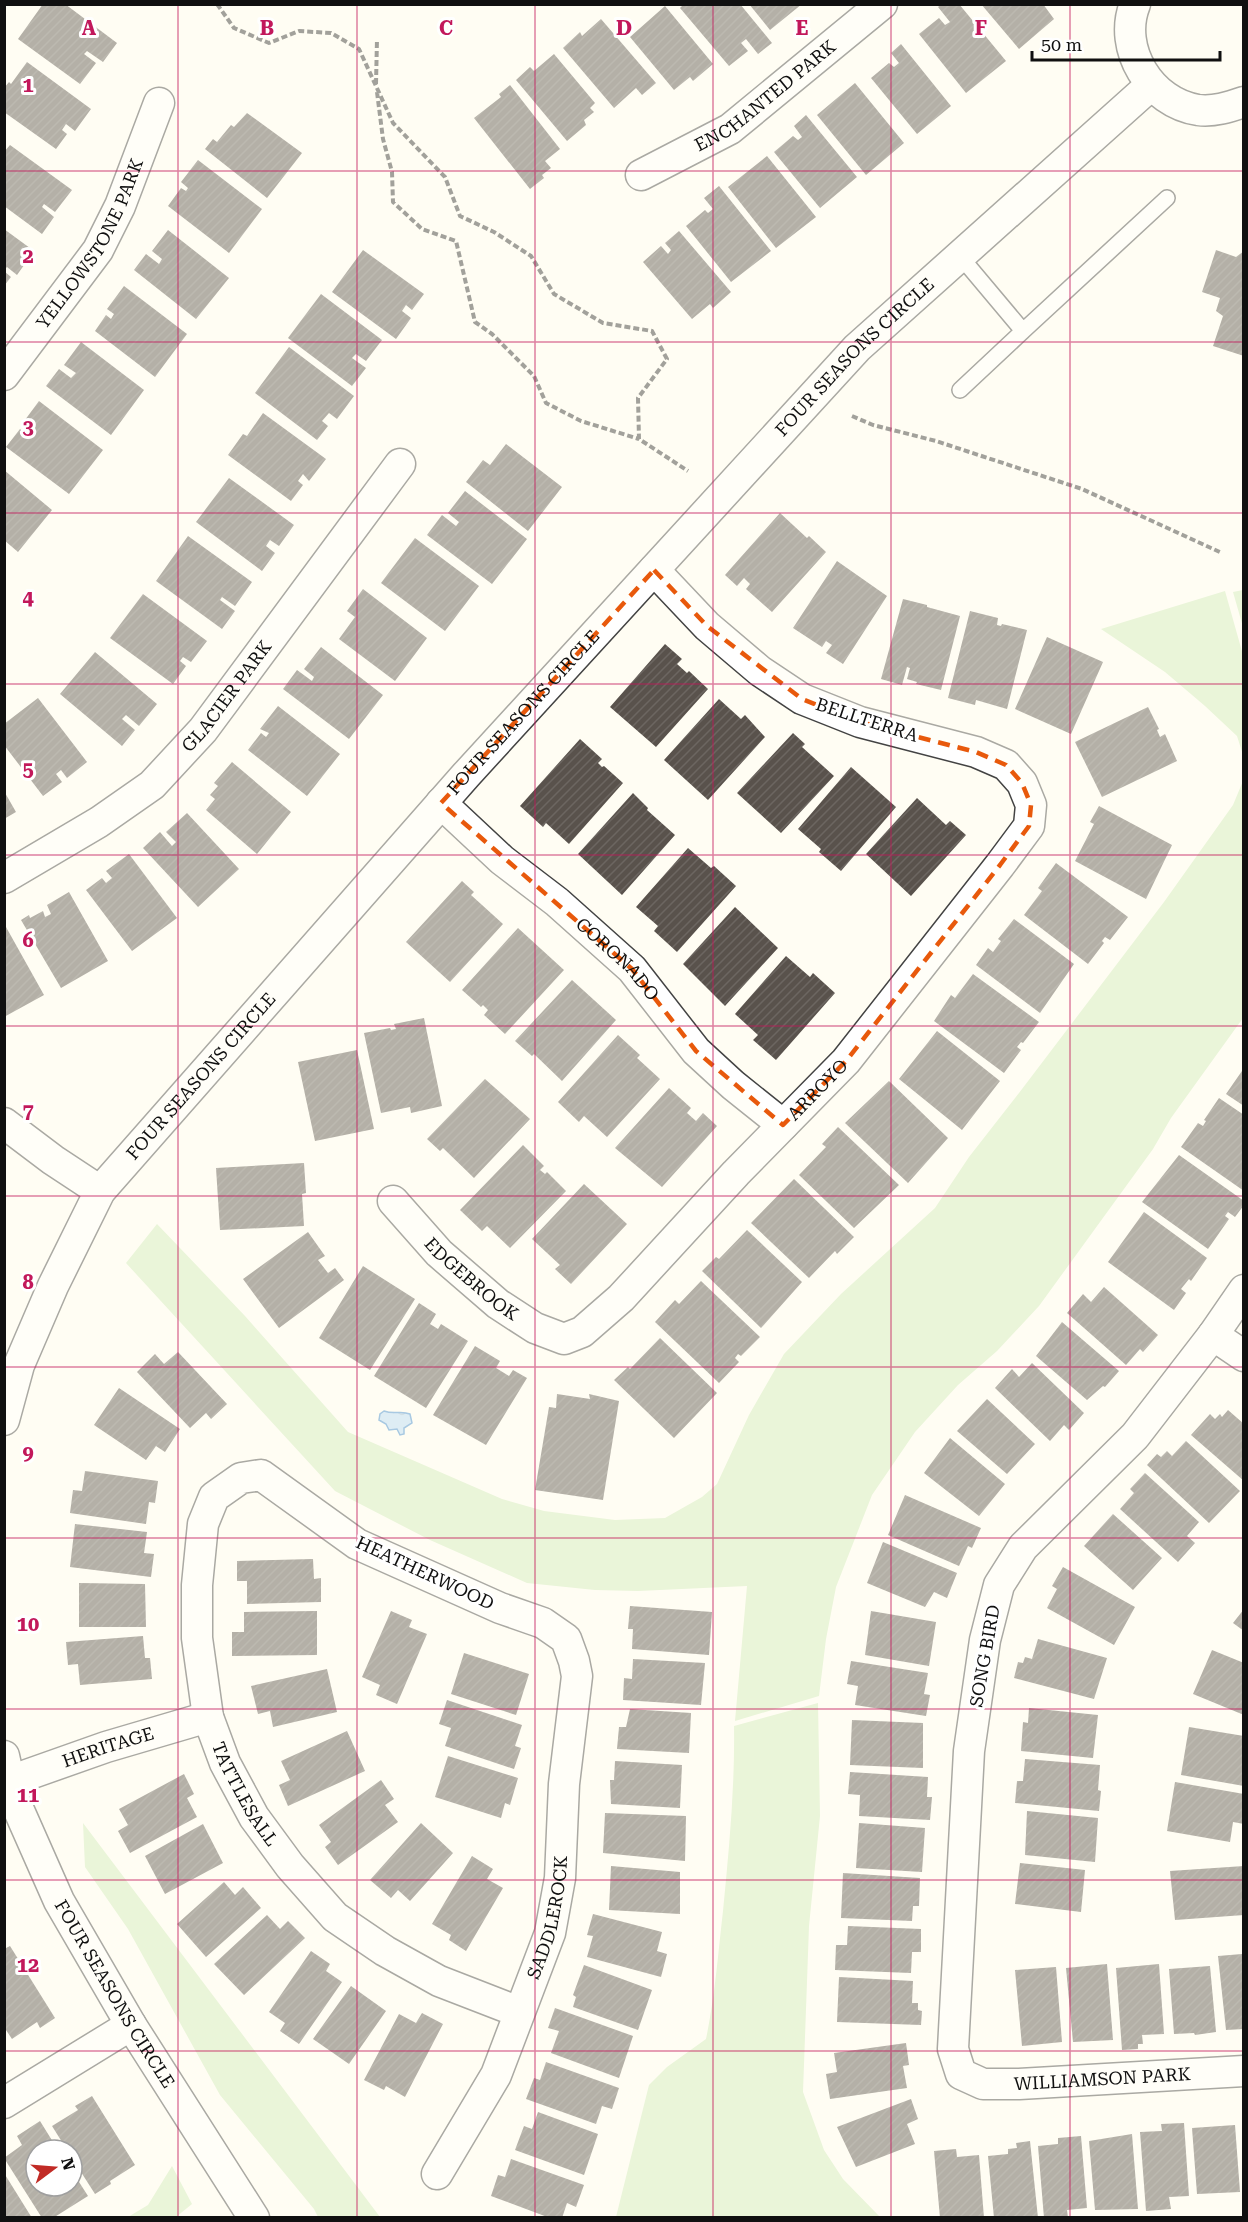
<svg xmlns="http://www.w3.org/2000/svg" width="1248" height="2222" font-family="'Roboto Serif',serif">
<defs>
<pattern id="water-ripples" width="26" height="14" patternUnits="userSpaceOnUse" patternTransform="scale(1.5)"><rect width="26" height="14" fill="#b7daf7"/><path d="M2 4q2-2 4 0t4 0M15 11q2-2 4 0t4 0" fill="none" stroke="#9cbad3"/></pattern>
<pattern id="building-hatch" width="6" height="6" patternUnits="userSpaceOnUse" patternTransform="scale(1.5)"><rect width="6" height="6" fill="#59524c"/><path d="M-1 1l2-2M0 6l6-6M5 7l2-2" fill="none" stroke="#6c6661"/></pattern>
</defs>
<rect width="100%" height="100%" fill="#fffdf3"/>
<!-- grass -->
<path fill="#d0eabb" d="M1243 590H1244L1243 627 1233 592Z
M1225 591 1243 655V755L1237 736 1205 706 1165 672 1101 629Z
M1243 781V1018L1171 1118 1153 1149 1039 1306 997 1351 958 1385 915 1432 872 1495 836 1587 826 1639 819 1696 735 1721 747 1586 638 1591 595 1590 527 1583 430 1540 335 1491 126 1263 157 1224 245 1316 348 1432 502 1499 544 1511 615 1520 665 1518 702 1497 717 1484 749 1415 784 1354 841 1294 935 1208 969 1157 1019 1093 1164 902 1233 805Z
M818 1703 820 1816 809 1926 803 2092 824 2150 843 2179 880 2217H616L649 2085 667 2067 706 2039C715 1996 718 1954 723 1911 729 1849 735 1788 734 1726Z
M83 1823 380 2217H318L314 2209 220 2095 128 1929 85 1867Z
M172 2166 192 2204 176 2217H128L148 2205Z"/>
<!-- water -->
<path fill="url(#water-ripples)" stroke="#3e89ce" stroke-width="1.5" d="M384 1411C395 1415 400 1410 410 1414L412 1423 404 1428V1434L400 1435 397 1429 389 1430 386 1424 379 1420 380 1414Z"/>
<!-- building -->
<path fill="url(#building-hatch)" d="M43 4H65L117 43 103 62 87 51 84 54 96 63 80 84 18 39Z
M684 4H740L772 43 758 54 746 39 741 43 748 51 729 66 680 8Z
M749 4H802L770 30Z
M941 4H959L1006 61 966 93 919 34 939 18 945 25 950 22 938 7Z
M981 4H1043L1054 19 1019 49Z
M665 6 713 64 693 81 690 77 674 90 630 37Z
M601 19 656 83 642 95 636 88 614 108 563 48 580 32 582 36Z
M901 44 951 106 917 134 871 78 889 63 894 67 899 63 891 53Z
M554 54 595 103 590 108 594 112 584 120 586 125 567 141 516 80 530 67 534 71Z
M27 62 91 109 75 131 66 124 62 130 67 134 56 149 4 112V88L9 82 11 84Z
M855 83 904 143 866 175 817 115Z
M510 85 560 149 545 161 551 168 542 175 544 178 530 189 474 118 501 97 499 94Z
M247 113 302 153 267 198 205 149 213 139 217 142 231 125 234 127Z
M806 115 857 177 820 208 774 152 793 136 798 140 802 137 794 126Z
M10 145 72 190 55 212 44 204 42 207 54 217 42 234 4 206V152Z
M767 156 816 217 776 248 728 187Z
M198 160 262 209 229 253 168 206 181 188 186 191 188 188 181 182Z
M719 186 771 251 731 282 686 226 705 210 708 213 713 209 704 198Z
M4 229 34 251 17 275 7 267 4 270Z
M168 230 229 278 196 319 134 270 146 254 159 264 162 259 152 251Z
M679 231 731 292 713 308 710 304 692 319 643 262 661 246 668 254 671 250 665 243Z
M363 250 424 294 412 310 406 305 402 311 411 318 396 339 332 292Z
M1216 250 1236 257 1244 251V356L1213 346 1223 316 1216 311 1220 298 1202 292Z
M4 271 11 277 4 286Z
M124 286 187 334 155 377 95 331 106 315 111 319 114 314 107 309Z
M321 294 382 340 366 361 356 354 352 358 366 368 352 386 288 338Z
M81 342 144 390 111 435 46 386 59 369 71 378 76 373 64 365Z
M289 347 354 396 337 419 329 413 322 421 328 426 317 440 255 393Z
M39 401 103 450 69 494 6 447 20 429 26 434 30 429 22 424Z
M263 413 326 459 309 481 303 474 298 481 303 485 291 501 228 455 243 434 247 436Z
M506 444 562 487 528 531 466 482 483 460 490 465Z
M4 470 52 510 18 552 4 540Z
M229 478 294 525 279 546 270 540 266 546 275 553 262 571 196 522Z
M465 491 527 539 492 584 427 535 442 515 456 526 459 522 448 513Z
M780 513 807 538 809 536 826 552 772 612 746 589 750 584 744 578 737 586 725 575Z
M188 536 252 582 235 606 222 597 220 600 235 611 222 629 156 581Z
M415 538 479 586 445 631 381 583Z
M837 561 887 596 843 664 826 653 832 645 826 641 822 647 793 628Z
M363 589 427 638 395 681 339 639 355 617 347 611Z
M143 594 207 641 191 662 183 657 180 661 186 666 173 684 110 638Z
M903 599 927 605V607L960 616 941 690 916 684 917 682 907 679 910 668 907 667 902 685 881 679Z
M970 611 998 618 997 625 1001 626 1002 624 1027 630 1007 709 976 700 975 705 948 698Z
M1047 637 1103 662 1071 734 1015 709Z
M665 644 682 659 677 664 687 673 689 671 708 689 656 747 610 707Z
M321 647 383 695 349 739 283 689 297 670 312 681 314 677 304 669Z
M95 652 157 704 139 726 126 715 122 719 135 730 122 746 60 694Z
M38 698 87 762 67 778 61 770 56 774 62 782 43 796 4 745V724Z
M719 699 741 719 745 715 765 737 708 800 664 760Z
M278 706 340 754 307 796 248 750 261 733 266 737 269 733 260 729Z
M1148 707 1159 729 1157 730 1160 737 1165 734 1177 761 1102 797 1075 742Z
M793 733 805 744 802 747 834 776 781 833 737 793Z
M580 739 602 759 598 763 602 767 604 766 623 783 569 844 546 823 543 827 520 806Z
M232 762 291 812 257 854 206 810 215 799 210 795 218 786 214 783Z
M851 767 896 807 841 871 819 852 821 849 798 829Z
M4 791 16 812 4 819Z
M633 793 648 808 647 810 675 835 622 895 578 854Z
M917 798 946 825 950 821 966 835 911 896 866 854Z
M1099 806 1172 845 1146 899 1075 861 1094 824 1090 822Z
M187 813 239 869 198 907 143 848 160 832 172 846 176 842 166 832Z
M688 848 711 868 714 866 736 886 677 952 654 931 658 926 636 907Z
M129 854 177 918 132 951 86 890 102 878 106 883 112 878 106 871Z
M1056 863 1128 917 1110 940 1105 937 1102 941 1104 943 1088 964 1024 915 1042 891 1038 888Z
M462 881 474 892 471 895 503 924 450 982 406 942Z
M69 892 108 961 61 988 21 920 29 915 30 918 43 911 45 917 51 914 47 905Z
M735 907 778 948 725 1006 683 964Z
M1014 919 1074 964 1040 1013 976 965 988 948 993 952 1001 941 998 939Z
M6 927 44 995 4 1017V928Z
M518 928 564 970 505 1034 484 1015 488 1010 483 1005 481 1007 462 990Z
M786 956 810 977 813 973 835 993 776 1060 753 1040 758 1035 735 1014Z
M973 974 1039 1022 1023 1043 1021 1042 1017 1047 1021 1050 1004 1073 934 1021 951 995 955 998Z
M572 980 616 1020 562 1081 534 1054 532 1056 515 1041Z
M424 1018 442 1106 411 1113 410 1107 381 1113 364 1033 390 1028 391 1030 396 1029 394 1024Z
M937 1031 1000 1081 962 1130 899 1079Z
M618 1035 640 1055 637 1058 660 1079 607 1137 584 1116 579 1122 558 1102Z
M357 1050 374 1129 315 1141 298 1062Z
M1244 1068V1106L1226 1094Z
M485 1079 530 1119 474 1178 443 1148 440 1151 427 1139Z
M889 1081 948 1138 908 1183 845 1123Z
M669 1088 691 1108 687 1113 696 1121 703 1113 717 1126 662 1187 615 1148Z
M1219 1098 1244 1115V1191L1181 1147 1198 1123 1203 1126 1206 1121 1204 1120Z
M838 1127 899 1185 854 1228 799 1175 826 1147 822 1144Z
M523 1145 544 1166 540 1170 545 1174 547 1172 566 1191 510 1248 487 1226 482 1231 460 1210Z
M1179 1155 1244 1201V1205L1235 1217 1228 1212 1225 1216 1229 1219 1208 1249 1142 1202Z
M304 1163 306 1193 302 1194 304 1226 220 1230 216 1168Z
M794 1179 854 1237 837 1254 835 1251 809 1278 751 1223Z
M584 1184 627 1224 571 1284 555 1269 560 1265 532 1239Z
M1144 1212 1207 1258 1191 1281 1189 1279 1181 1289 1186 1293 1174 1310 1108 1262Z
M747 1230 802 1282 761 1328 702 1271 716 1257 719 1259Z
M308 1232 325 1256 318 1260 328 1273 335 1268 344 1280 279 1328 243 1279Z
M363 1266 415 1299 370 1370 319 1338Z
M701 1281 760 1337 741 1356 738 1354 735 1358 739 1362 719 1383 655 1322 675 1300 679 1304Z
M1104 1287 1158 1335 1143 1352 1140 1349 1126 1365 1067 1313 1083 1294 1091 1302Z
M419 1303 436 1314 430 1324 438 1329 441 1324 468 1341 426 1408 374 1376Z
M1062 1322 1119 1371 1105 1387 1103 1386 1087 1400 1036 1356Z
M660 1338 717 1393 674 1438 614 1380 628 1367 630 1369Z
M475 1346 500 1361 496 1368 509 1376 513 1370 527 1378 486 1445 433 1415Z
M178 1352 227 1404 211 1419 206 1413 190 1428 137 1372 155 1354 164 1364Z
M1032 1363 1084 1413 1069 1430 1064 1425 1050 1441 995 1388 1012 1369 1019 1377Z
M119 1388 180 1429 165 1452 156 1446 146 1460 94 1425Z
M557 1394 590 1399 589 1394 619 1401 603 1500 535 1490 549 1407 556 1408Z
M987 1399 1035 1444 1007 1474 957 1431Z
M1228 1410 1244 1424V1481L1191 1435 1210 1414 1215 1419 1220 1414 1222 1417Z
M950 1438 1005 1484 979 1516 924 1473Z
M1186 1441 1240 1491 1209 1523 1147 1465 1157 1454 1161 1457 1167 1451 1172 1456Z
M85 1471 158 1481 155 1503 149 1502 146 1524 70 1513 73 1490 82 1491Z
M1145 1473 1199 1522 1187 1536 1195 1543 1178 1562 1120 1509 1134 1493 1130 1489Z
M905 1495 981 1528 972 1548 968 1546 959 1566 888 1535Z
M1113 1514 1162 1558 1133 1590 1084 1546Z
M75 1524 147 1532 144 1553 154 1554 151 1577 70 1567Z
M883 1542 957 1573 947 1598 934 1592 925 1607 867 1583Z
M313 1559 314 1579 321 1578V1602L247 1604V1581H237V1561Z
M1063 1567 1135 1607 1114 1645 1047 1608 1057 1589 1052 1586Z
M79 1583 145 1584 146 1627H79Z
M630 1606 712 1612 709 1655 632 1649 633 1629H628Z
M1244 1609V1631L1233 1623Z
M317 1611V1655L232 1656V1632H244V1612Z
M391 1611 412 1620 409 1627 427 1634 397 1704 376 1695 380 1685 362 1677Z
M871 1611 936 1622 929 1666 865 1655Z
M143 1636 145 1658H150L152 1679 80 1685 78 1664 68 1665 66 1642Z
M1038 1639 1107 1658 1094 1699 1014 1678 1018 1662 1023 1663 1025 1657 1032 1659Z
M1212 1650 1244 1663V1715L1193 1694Z
M464 1653 529 1674 516 1715 451 1694Z
M633 1659 705 1663 701 1705 623 1700 624 1678 632 1679Z
M851 1661 928 1673 924 1694 930 1695 926 1716 855 1705 858 1686 847 1684Z
M327 1669 337 1712 273 1727 270 1711 258 1714 251 1686Z
M447 1700 522 1725 515 1746 521 1748 514 1769 445 1746 451 1728 439 1724Z
M1029 1708 1098 1715 1093 1758 1021 1751 1023 1722 1028 1723Z
M630 1709 691 1713 689 1753 617 1749 619 1727H626Z
M852 1720 923 1723V1768L850 1765Z
M1189 1727 1244 1736V1786L1181 1775Z
M347 1731 365 1771 288 1806 279 1785 290 1780 281 1761Z
M448 1756 518 1778 510 1805 505 1803 501 1818 435 1797Z
M1025 1759 1100 1765 1098 1790 1101 1791 1099 1811 1015 1803 1017 1781H1023Z
M615 1761 682 1765 680 1808 611 1804 610 1780H614Z
M850 1772 928 1777 927 1797H932L930 1820 859 1816 860 1795 848 1794Z
M184 1774 194 1794 187 1798 197 1817 130 1853 118 1831 128 1825 119 1809Z
M381 1780 394 1799 385 1805 398 1822 338 1865 325 1847 331 1842 319 1825Z
M1175 1782 1244 1794V1824L1233 1822 1230 1842 1167 1831Z
M1027 1811 1098 1818 1095 1862 1025 1855Z
M605 1813 686 1816 685 1861 603 1853Z
M421 1823 453 1853 410 1901 398 1890 391 1898 370 1880Z
M859 1823 925 1828 922 1872 856 1868Z
M203 1824 223 1863 165 1894 145 1856Z
M472 1856 493 1869 487 1879 503 1888 466 1951 449 1940 451 1935 432 1924Z
M1020 1863 1085 1870 1081 1912 1015 1904Z
M611 1866 680 1872V1914L609 1910Z
M1244 1866V1915L1175 1920 1170 1871Z
M843 1873 920 1878 919 1906H913L912 1921 841 1918Z
M224 1882 235 1895 243 1887 261 1908 206 1957 177 1924Z
M593 1914 662 1932 657 1951 667 1954 661 1977 587 1957 593 1936 587 1935Z
M267 1915 280 1929 288 1921 305 1938 244 1995 214 1964Z
M848 1926 921 1929V1952H912L911 1973 835 1970 836 1945H847Z
M10 1946 55 2018 40 2028 37 2022 12 2039 4 2027V1949Z
M311 1951 330 1964 326 1971 342 1982 299 2044 280 2031 285 2023 269 2012Z
M1242 1954 1244 2029 1226 2030 1218 1956Z
M1107 1964 1113 2040 1073 2042 1066 1968Z
M1159 1964 1164 2034 1142 2035 1143 2044H1138V2049L1122 2050 1116 1968Z
M584 1965 652 1990 638 2030 573 2007 576 1997 573 1995Z
M1210 1966 1216 2032 1195 2035 1194 2033 1174 2034 1169 1969Z
M1056 1967 1062 2042 1022 2046 1015 1970Z
M839 1977 913 1981 912 2003H918V2010L922 2011 921 2025 837 2022Z
M351 1986 386 2011 349 2064 313 2039Z
M555 2008 633 2036 619 2078 551 2053 559 2031 548 2028Z
M422 2013 443 2024 405 2097 386 2086 384 2090 364 2080 399 2014 416 2023Z
M906 2043 909 2065 903 2066 907 2088 830 2099 826 2074 837 2072 834 2053Z
M546 2062 619 2088 612 2109 602 2106 596 2124 526 2099 534 2078 540 2080Z
M92 2096 135 2165 110 2181 111 2184 95 2194 72 2158V2150H67L52 2126 78 2110 75 2106Z
M911 2099 918 2119 907 2124 915 2144 856 2167 837 2127Z
M538 2112 598 2134 584 2175 515 2150 524 2126 532 2129Z
M40 2121 58 2150H36V2186H72V2171L88 2196 53 2218H42L4 2158 22 2145 17 2136Z
M1184 2123 1189 2196 1169 2197 1171 2209 1146 2211 1140 2132 1162 2131 1161 2124Z
M1235 2125 1240 2192 1197 2194 1192 2128Z
M1132 2134 1138 2209 1095 2210 1089 2141Z
M1081 2136 1087 2208 1067 2210 1068 2218H1044L1038 2146 1058 2144V2138Z
M1030 2141 1038 2218H994L988 2156 1008 2154V2149L1017 2148 1016 2143Z
M956 2149 957 2157 979 2155 984 2218H940L934 2151Z
M511 2159 584 2185 576 2207 567 2203 562 2218H550L491 2196 498 2175 505 2177Z
M4 2173 32 2218H4Z"/>
<g fill="none" stroke-linecap="round" stroke-linejoin="round">
<defs>
<path id="lane" d="M960 256 1023 331 1167 198
M960 390 1023 331"/>
<g id="street">
<path d="M1135 4C1117 49 1151 103 1198 110 1214 112 1229 107 1244 102"/>
<path id="s1" d="M641 175 730 129 882 4"/>
<path id="s2" d="M4 375 98 250 120 206 159 103"/>
<path id="s3" d="M441 803 502 860 557 902 632 969 696 1051 733 1085 783 1125"/>
<path id="s4" d="M4 878 99 822 152 785 203 730 400 464"/>
<path d="M4 1123 53 1160 100 1191"/>
<path id="s5" d="M393 1201 439 1253 498 1304 535 1328 564 1339 582 1332 621 1298 736 1173 846 1061 1000 865 1029 826 1031 805 1022 783 1006 765 976 752 860 722 802 699 760 671 707 626 654 570"/>
<path id="s6" d="M1244 1290 1213 1335 1135 1436 1023 1547 999 1585 985 1640 969 1751 953 2049 961 2074 983 2084H1019L1244 2071"/>
<path d="M1213 1335 1244 1356"/>
<path id="s7" d="M4 1420 19 1365 53 1286 100 1191 466 775 857 348 1151 85"/>
<path id="s8" d="M4 1756 13 1797 59 1901 131 2025 254 2218"/>
<path id="s9" d="M4 1783 106 1747 208 1717"/>
<path d="M4 2103 131 2025"/>
<path id="s10" d="M437 2174 496 2075 550 1933 560 1878 564 1784 577 1676 574 1661 566 1639 543 1623 500 1608 357 1544 261 1475 241 1478 214 1497 203 1524 197 1585V1638L208 1717 225 1763 254 1817 290 1866 335 1917 385 1951 439 1981 519 2012"/>
</g>
</defs>
<!-- lane casing -->
<use href="#lane" stroke="#434343" stroke-width="18"/>
<!-- street casing -->
<use href="#street" stroke="#434343" stroke-width="33"/>
<!-- path -->
<path stroke="#323232" stroke-width="4" stroke-dasharray="6 3" stroke-linecap="butt" d="M217 4 234 28 269 43 299 31 331 33 359 49 393 123 445 177 460 216 494 232 531 256 554 294 603 323 652 331 667 359 638 398 639 439 688 471
M376 84 377 39
M377 92 383 139 392 172 393 202 422 229 456 241 475 322 492 334 534 376 546 403 581 421 639 439
M852 416 873 425 936 441 1082 489 1222 553"/>
<!-- lane -->
<use href="#lane" stroke="#fff" stroke-width="15"/>
<!-- street -->
<use href="#street" stroke="#fff" stroke-width="30"/>
</g>
<!-- marked area -->
<path d="M0 0H1248V2222H0ZM654 570 707 626 802 699 860 722 976 752 1006 765 1022 783 1031 805 1029 826 1000 865 846 1061 783 1125 696 1051 632 969 441 803Z" fill="#fffdf3" fill-opacity=".55" fill-rule="evenodd"/>
<path fill="none" stroke="#e8590c" stroke-width="4.5" stroke-dasharray="12 8" stroke-linejoin="round" d="M654 570 707 626 802 699 860 722 976 752 1006 765 1022 783 1031 805 1029 826 1000 865 846 1061 783 1125 696 1051 632 969 441 803Z"/>
<!-- grid -->
<path fill="none" stroke="#c2185b" stroke-width="1.5" stroke-opacity="0.55" d="M178 4V2218M357 4V2218M535 4V2218M713 4V2218M891 4V2218M1070 4V2218M4 171H1244M4 342H1244M4 513H1244M4 684H1244M4 855H1244M4 1026H1244M4 1196H1244M4 1367H1244M4 1538H1244M4 1709H1244M4 1880H1244M4 2051H1244"/>
<g text-anchor="middle" stroke-width="6" stroke-linejoin="round" paint-order="stroke">
<!-- street labels -->
<g font-size="18" fill="#101010" stroke="#fff">
<text dy="6" stroke="none"><textPath href="#s1" startOffset="148">ENCHANTED PARK</textPath></text>
<text dy="6" stroke="none"><textPath href="#s2" startOffset="158">YELLOWSTONE PARK</textPath></text>
<text dy="6" stroke="none"><textPath href="#s7" startOffset="1374">FOUR SEASONS CIRCLE</textPath></text>
<text dy="6" stroke="none"><textPath href="#s4" startOffset="291">GLACIER PARK</textPath></text>
<text dy="6" stroke="none"><textPath href="#s7" startOffset="888">FOUR SEASONS CIRCLE</textPath></text>
<text transform="translate(867 720) rotate(18)" y="6">BELLTERRA</text>
<text dy="6" stroke="none"><textPath href="#s3" startOffset="236">CORONADO</textPath></text>
<text dy="6" stroke="none"><textPath href="#s7" startOffset="402">FOUR SEASONS CIRCLE</textPath></text>
<text dy="6" stroke="none"><textPath href="#s5" startOffset="580">ARROYO</textPath></text>
<text dy="6" stroke="none"><textPath href="#s5" startOffset="111">EDGEBROOK</textPath></text>
<text transform="translate(425 1573) rotate(25)" y="6">HEATHERWOOD</text>
<text transform="translate(985 1656) rotate(-80)" y="6">SONG BIRD</text>
<text dy="6" stroke="none"><textPath href="#s9" startOffset="110">HERITAGE</textPath></text>
<text dy="6" stroke="none"><textPath href="#s10" startOffset="1275">TATTLESALL</textPath></text>
<text dy="6" stroke="none"><textPath href="#s10" startOffset="282">SADDLEROCK</textPath></text>
<text dy="6" stroke="none"><textPath href="#s8" startOffset="264">FOUR SEASONS CIRCLE</textPath></text>
<text dy="6" stroke="none"><textPath href="#s6" startOffset="1022">WILLIAMSON PARK</textPath></text>
</g>
</g>
<g font-size="20" text-anchor="middle" font-weight="bold" fill="#c2185b" stroke="#fff" stroke-width="6" stroke-linejoin="round" paint-order="stroke">
<text x="89" y="35">A</text>
<text x="267" y="35">B</text>
<text x="446" y="35">C</text>
<text x="624" y="35">D</text>
<text x="802" y="35">E</text>
<text x="981" y="35">F</text>
<text x="28" y="92">1</text>
<text x="28" y="263">2</text>
<text x="28" y="434">3</text>
<text x="28" y="605">4</text>
<text x="28" y="776">5</text>
<text x="28" y="947">6</text>
<text x="28" y="1118">7</text>
<text x="28" y="1289">8</text>
<text x="28" y="1460">9</text>
<text x="28" y="1631">10</text>
<text x="28" y="1802">11</text>
<text x="28" y="1972">12</text>
</g>
<!-- border -->
<rect width="1248" height="2222" fill="none" stroke="#101010" stroke-width="12"/>
<!-- north arrow -->
<g transform="translate(54 2168) rotate(74)"><circle r="28" fill="#ffffff" stroke="#9f9f9f" stroke-width="1.5"/>
<path d="M0-4.5L10 22L0 15L-10 22Z" fill="#c12b26"/>
<text y="-9" font-size="16" font-weight="bold" text-anchor="middle" fill="#101010">N</text>
</g>
<!-- scale -->
<path d="M1032 51v9h188v-9" fill="none" stroke="#101010" stroke-width="3"/>
<text x="1041" y="51" font-size="18" fill="#101010" stroke="#ffffff" stroke-width="4.5" paint-order="stroke">50 m</text>
</svg>
